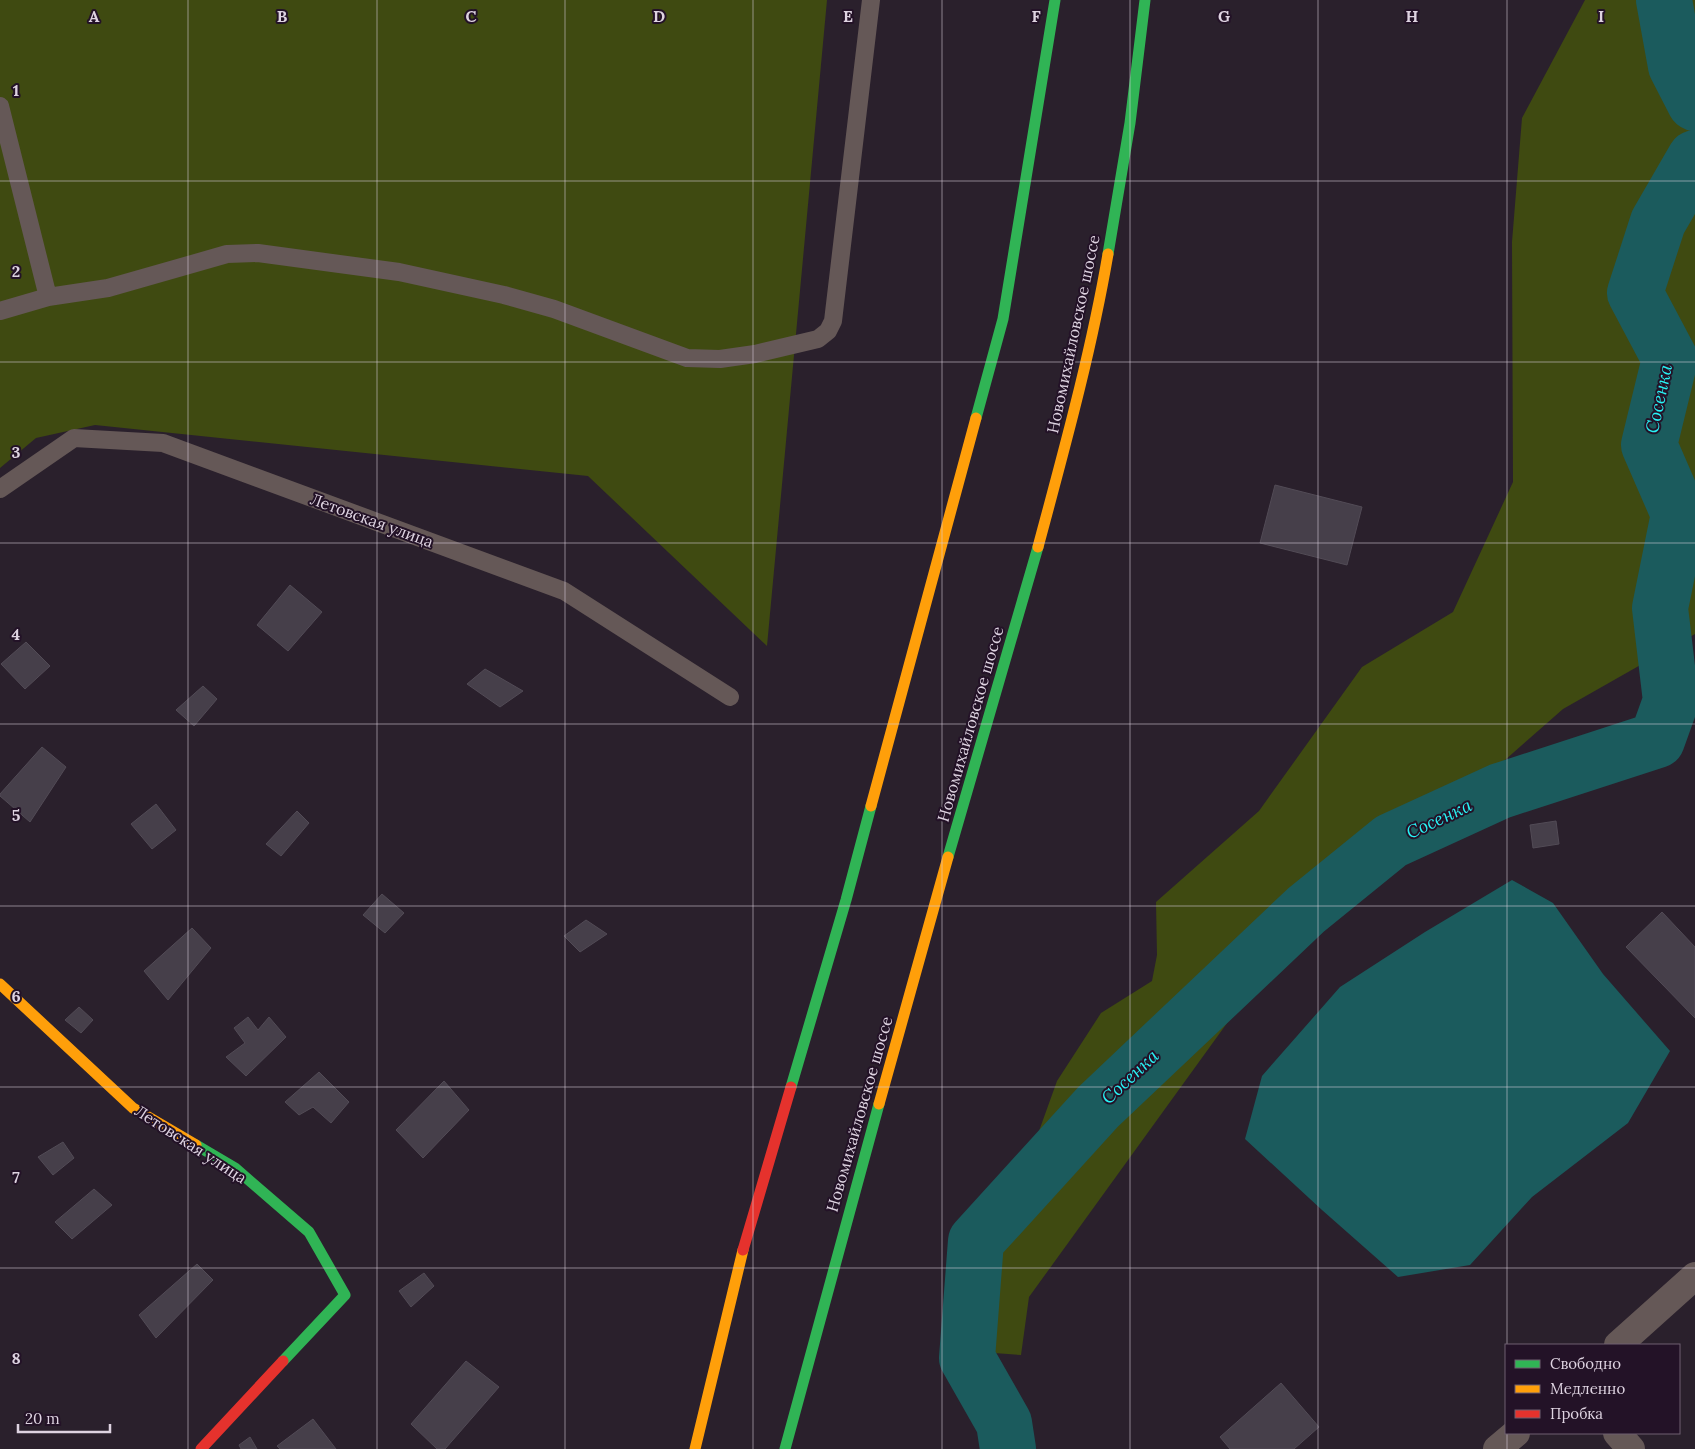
<svg xmlns="http://www.w3.org/2000/svg" width="1695" height="1449" font-family="Lora,serif">
<rect width="100%" height="100%" fill="#2a202c"/>
<!-- green -->
<path fill="#3f4a11" d="M0 0H827L767 646 588 476 95 425 36 438 0 468Z
M1585 0H1695V634L1563 709 1264 972 1029 1297 1021 1355 994 1353 977 1320 1007 1220 1057 1081 1101 1013 1152 981 1157 955 1156 902 1259 811 1362 667 1453 612 1513 482 1512 242 1522 118Z"/>
<!-- water -->
<path fill="#1b5b5d" d="M1512 880 1553 903 1603 974 1670 1051 1628 1123 1532 1197 1470 1265 1398 1277 1322 1210 1245 1139 1262 1076 1340 987 1425 932Z"/>
<g fill="none" stroke-linecap="round" stroke-linejoin="round">
<!-- river -->
<path stroke="#1b5b5d" stroke-width="56" d="M1664 0 1676 66 1695 103
M1008 1449 1004 1423 967 1358 976 1241 1098 1107 1306 910 1391 841 1500 791 1657 740 1671 701 1660 608 1679 514 1649 445 1670 359 1635 293 1658 222 1695 158"/>
</g>
<!-- building -->
<path fill="#463f4a" stroke="#524b56" d="M1275 485 1362 507 1347 565 1260 543Z
M290 585 322 612 288 651 257 625Z
M26 642 50 666 25 689 1 664Z
M485 669 523 691 500 707 467 684Z
M203 686 217 699 194 726 176 710Z
M42 747 66 767 30 822 0 796V794Z
M156 804 176 830 152 849 131 824Z
M297 811 309 823 281 856 266 844Z
M1556 821 1559 844 1533 848 1530 825Z
M382 894 404 913 385 933 363 915Z
M1662 912 1695 947V1018L1626 947Z
M586 920 607 934 580 952 564 936Z
M192 928 211 948 168 1000 144 971Z
M79 1007 93 1020 81 1033 65 1020Z
M248 1017 258 1030 269 1017 286 1037 246 1076 226 1057 245 1043 234 1028Z
M319 1072 349 1102 331 1123 313 1107 299 1115 285 1102Z
M444 1081 469 1110 423 1158 396 1130Z
M63 1142 74 1158 53 1175 38 1157Z
M94 1189 112 1205 72 1239 55 1222Z
M197 1264 213 1280 156 1338 139 1315Z
M424 1273 434 1286 411 1307 399 1291Z
M466 1361 499 1387 445 1449H437L411 1424Z
M1281 1383 1319 1427 1294 1449H1230L1220 1437Z
M313 1419 336 1449H280L277 1446Z
M250 1437 257 1449H241L239 1445Z"/>
<g fill="none" stroke-linecap="round" stroke-linejoin="round">
<!-- lane -->
<path stroke="#655857" stroke-width="18" d="M0 106 48 297
M0 311 48 297 108 288 227 254 258 253 399 272 504 295 554 309 687 358 720 359 755 354 818 339 828 331 833 321 871 0
M0 489 74 438 163 443 564 591 730 697"/>
<!-- street -->
<path stroke="#655857" stroke-width="28" d="M1618 1345 1695 1276
M1617 1433 1631 1449
M1497 1449 1516 1433"/>
<!-- fast -->
<path stroke="#30b455" stroke-width="11" d="M1108 254 1130 123 1145 0
M976 418 1003 319 1055 0
M948 857 1038 547
M791 1087 846 900 871 806
M196 1145 235 1168 309 1232 345 1295 283 1361
M785 1449 879 1104"/>
<!-- slow -->
<path stroke="#ff9f0a" stroke-width="11" d="M1038 547C1064 450 1091 353 1108 254
M871 806 976 418
M0 984 133 1108 196 1145
M879 1104 948 857
M695 1449 743 1250"/>
<!-- jam -->
<path stroke="#e5322d" stroke-width="11" d="M743 1250 791 1087
M201 1449 283 1361"/>
</g>
<!-- grid -->
<path fill="none" stroke="#ded3e1" stroke-width="1" stroke-opacity="0.55" d="M188 0V1449M377 0V1449M565 0V1449M753 0V1449M942 0V1449M1130 0V1449M1318 0V1449M1507 0V1345M0 181H1695M0 362H1695M0 543H1695M0 724H1695M0 906H1695M0 1087H1695M0 1268H1695M1507 1433V1449"/>
<g text-anchor="middle" stroke-width="4" stroke-linejoin="round" paint-order="stroke">
<!-- street labels -->
<g font-size="16" fill="#ded3e1" stroke="#231227">
<text transform="translate(1073 334) rotate(-78)" y="6">Новомихайловское шоссе</text>
<text transform="translate(372 520) rotate(20)" y="6">Летовская улица</text>
<text transform="translate(970 724) rotate(-74)" y="6">Новомихайловское шоссе</text>
<text transform="translate(859 1114) rotate(-74)" y="6">Новомихайловское шоссе</text>
<text transform="translate(191 1144) rotate(33)" y="6">Летовская улица</text>
</g>
<!-- water labels -->
<g font-size="18" font-style="italic" fill="#28f2f4" stroke="#231227">
<text transform="translate(1659 399) rotate(-78)" y="6">Сосенка</text>
<text transform="translate(1439 819) rotate(-25)" y="6">Сосенка</text>
<text transform="translate(1130 1077) rotate(-43)" y="6">Сосенка</text>
</g>
</g>
<g font-size="16" text-anchor="middle" font-weight="bold" fill="#ded3e1" stroke="#231227" stroke-width="4" stroke-linejoin="round" paint-order="stroke">
<text x="94" y="22">A</text>
<text x="282" y="22">B</text>
<text x="471" y="22">C</text>
<text x="659" y="22">D</text>
<text x="848" y="22">E</text>
<text x="1036" y="22">F</text>
<text x="1224" y="22">G</text>
<text x="1412" y="22">H</text>
<text x="1601" y="22">I</text>
<text x="16" y="96">1</text>
<text x="16" y="277">2</text>
<text x="16" y="458">3</text>
<text x="16" y="640">4</text>
<text x="16" y="821">5</text>
<text x="16" y="1002">6</text>
<text x="16" y="1183">7</text>
<text x="16" y="1364">8</text>
</g>
<!-- legend -->
<rect x="1505" y="1344" width="175" height="90" fill="#231227" stroke="#6e5f71"/>
<rect x="1515" y="1360" width="25" height="8" fill="#30b455" stroke="#6e5f71"/>
<text x="1550" y="1369" font-size="15" fill="#ded3e1">Свободно</text>
<rect x="1515" y="1385" width="25" height="8" fill="#ff9f0a" stroke="#6e5f71"/>
<text x="1550" y="1394" font-size="15" fill="#ded3e1">Медленно</text>
<rect x="1515" y="1410" width="25" height="8" fill="#e5322d" stroke="#6e5f71"/>
<text x="1550" y="1419" font-size="15" fill="#ded3e1">Пробка</text>
<!-- scale -->
<path d="M18 1424v8h92v-8" fill="none" stroke="#ded3e1" stroke-width="2.5"/>
<text x="25" y="1424" font-size="15" fill="#ded3e1" stroke="#231227" stroke-width="4" paint-order="stroke">20 m</text>
</svg>
